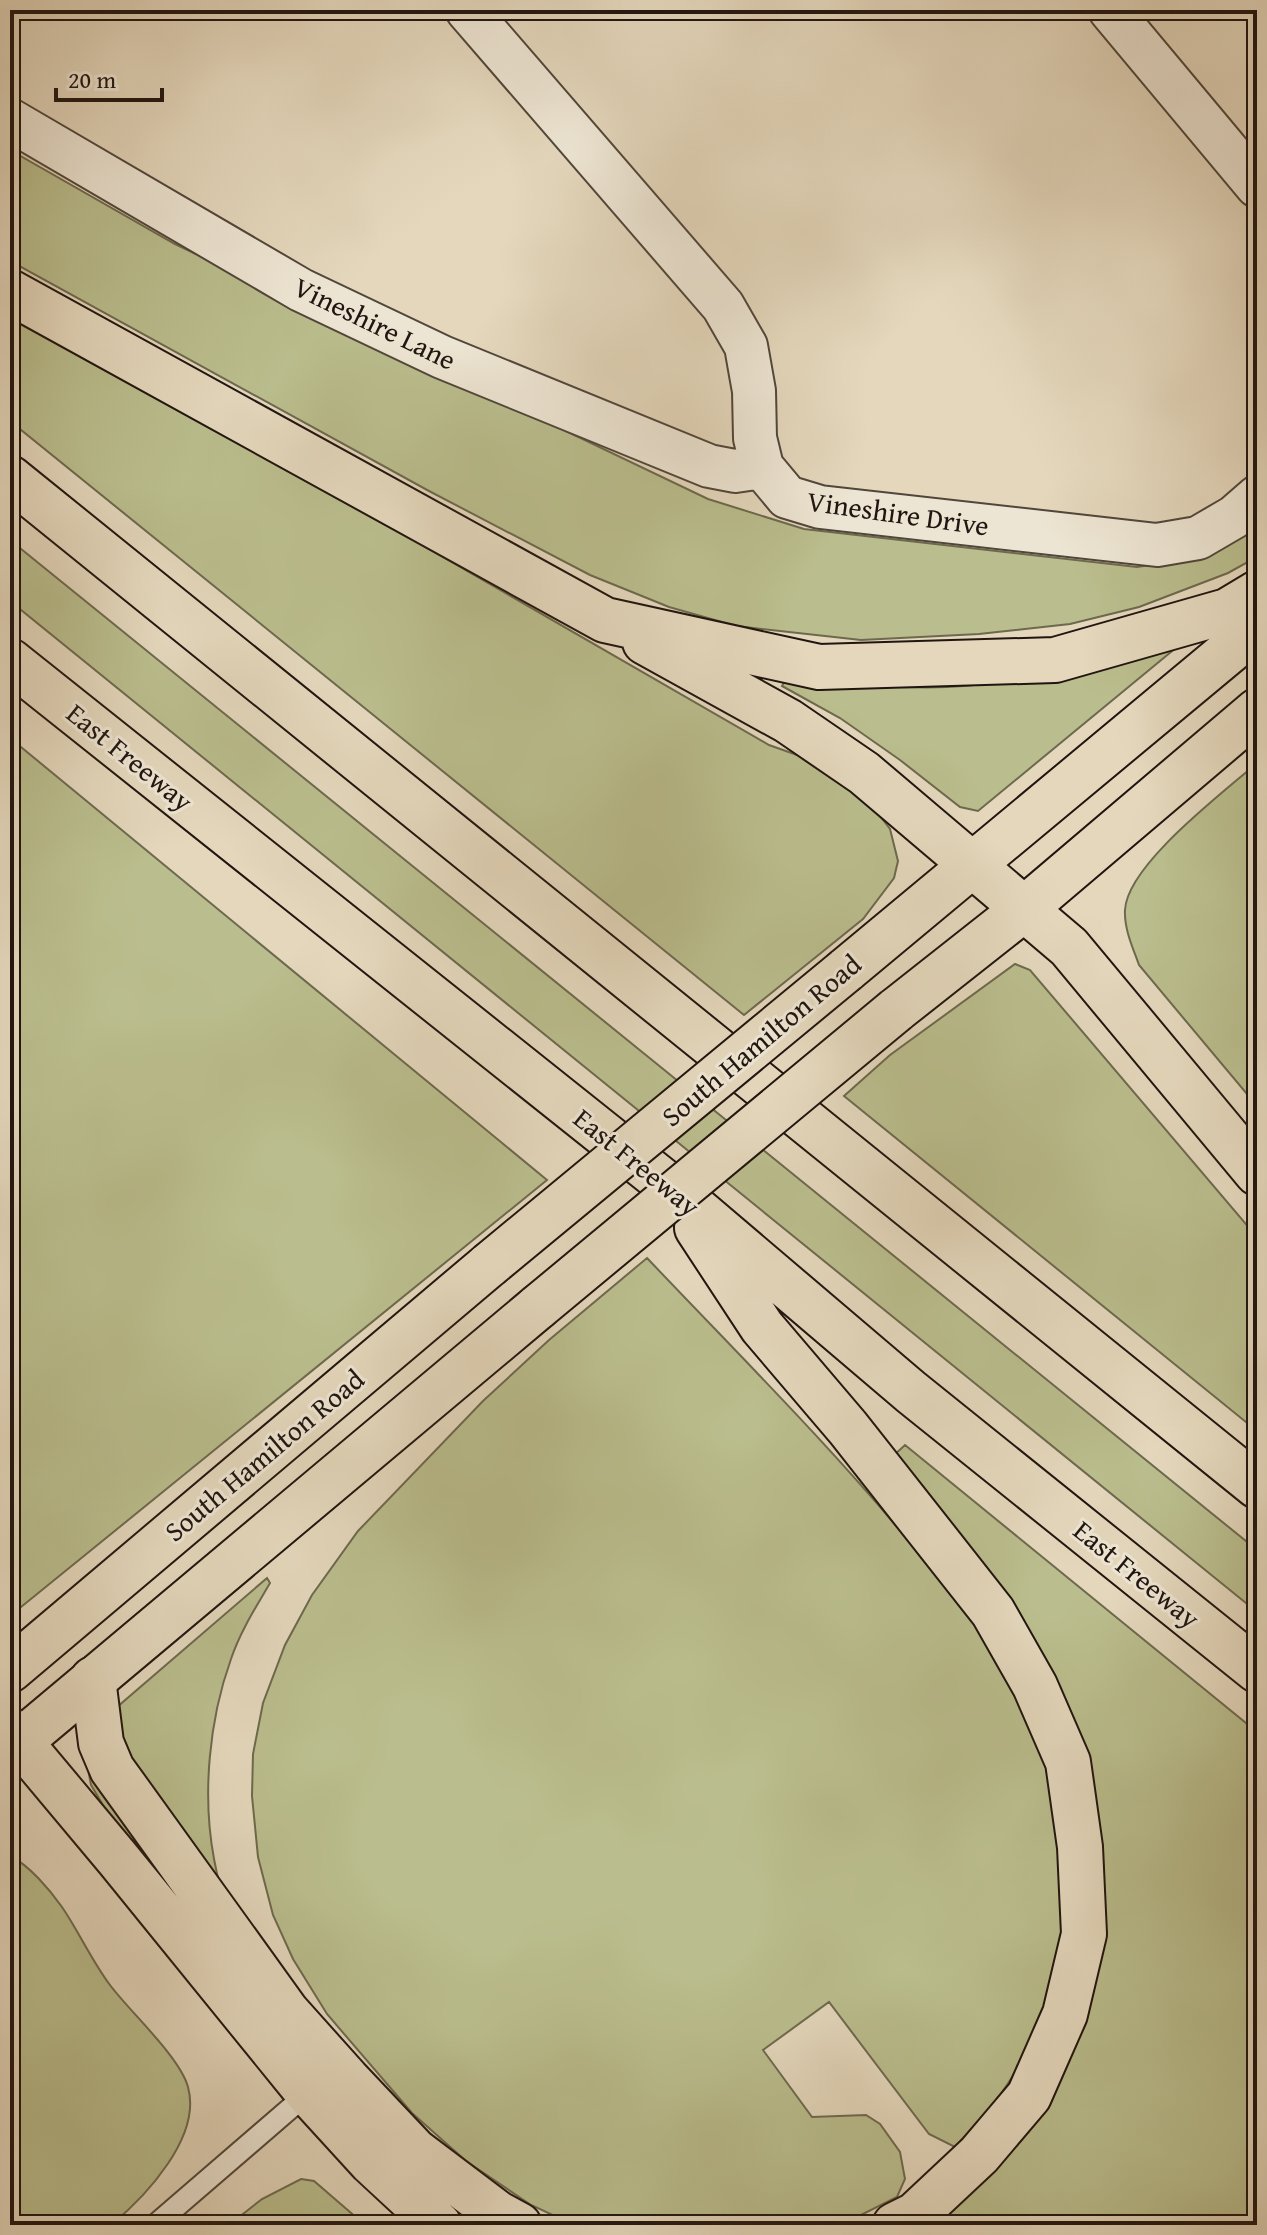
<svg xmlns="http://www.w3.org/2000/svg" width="1267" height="2235" font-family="'Gentium Book Plus',serif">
<rect width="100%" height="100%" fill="#e4d7bc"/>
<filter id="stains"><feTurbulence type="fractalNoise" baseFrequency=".0025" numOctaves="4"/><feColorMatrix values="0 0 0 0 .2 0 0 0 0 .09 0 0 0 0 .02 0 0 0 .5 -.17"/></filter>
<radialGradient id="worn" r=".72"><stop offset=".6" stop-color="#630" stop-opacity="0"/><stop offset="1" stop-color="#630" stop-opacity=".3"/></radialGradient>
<!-- green -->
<path fill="#babd8d" stroke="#6d694e" stroke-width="2" d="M10 150 175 244 708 499 804 529 1137 567 1203 557 1257 518V557L1228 573 1139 607 1070 624 979 634 861 640 736 626 669 607 590 575 429 491 10 261Z
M10 311 306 478 769 745 814 761 873 807 890 829 898 861 894 878 863 919 744 1015 10 421Z
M10 540 1257 1550V1612L10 601Z
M1177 647 978 811 960 807 900 760 840 718 782 686 787 677C841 683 893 689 947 687 1024 683 1102 662 1177 647Z
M10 738 547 1180 10 1616Z
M1257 763V1106L1139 965C1133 948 1124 929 1125 910 1127 865 1223 793 1257 763Z
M1015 964 1030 970 1257 1237V1431L844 1096 890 1055Z
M647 1258C738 1354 833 1448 917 1551 960 1604 1004 1658 1031 1721 1052 1772 1057 1827 1060 1881 1061 1902 1063 1926 1060 1947 1052 1988 1037 2031 1018 2067 1002 2097 977 2122 955 2147L929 2134 829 2002 763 2050 812 2117 866 2115 880 2124 900 2152 905 2179 897 2197 841 2225H574L531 2205 466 2161 412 2113 327 2014 293 1959 273 1915 258 1857 252 1796 253 1754 263 1703 285 1645 312 1595 358 1531 483 1401 549 1340Z
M905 1445 1257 1732V2225H926L1007 2151 1101 1841 892 1457Z
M267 1578 270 1583C256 1607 240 1632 231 1659 209 1720 202 1795 214 1859 223 1908 244 1957 261 2004L107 1812 91 1785 85 1753 109 1714Z
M10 1856C29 1865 50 1890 62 1907 79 1932 92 1961 110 1985 130 2012 180 2057 188 2087 202 2137 145 2197 111 2225H10Z
M301 2179 314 2181 365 2225H229L262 2199Z"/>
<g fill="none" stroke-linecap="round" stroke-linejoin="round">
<defs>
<path id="service" d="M155 2225 308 2093"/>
<path id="minor" d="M467 10 723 306 746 346 754 391 755 438 762 467 787 497 820 507 1157 545 1198 538 1234 517 1257 497
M1110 10 1257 186
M10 120 301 290 442 357 709 466 735 471 762 467"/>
<path id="primary" d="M846 970 1257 628
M896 1010 1024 909 1257 711
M10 1670 489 1265
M10 1750 538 1307"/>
<path id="motorway" d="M10 292 605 620 819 667 1055 660 1227 611 1257 593
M10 478 1257 1486
M645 642 788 721 864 773 1069 947 1257 1173
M10 661 669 1186 911 1392 1257 1670
M697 1228 762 1327 848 1428 993 1612 1035 1686 1068 1762 1080 1847 1084 1934 1065 2014 1029 2096 979 2155 915 2215 895 2225
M93 1679 101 1743 112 1769 287 2012 347 2079 415 2151 497 2213 519 2225
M10 1730 118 1859 308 2093 371 2162 439 2225"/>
</defs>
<!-- service casing -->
<use href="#service" stroke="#51463b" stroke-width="24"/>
<!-- minor casing -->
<use href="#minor" stroke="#51463b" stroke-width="46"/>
<!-- primary casing -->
<use href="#primary" stroke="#201510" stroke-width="48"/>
<!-- motorway casing -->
<use href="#motorway" stroke="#201510" stroke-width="48"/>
<!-- service -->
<use href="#service" stroke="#ede5d3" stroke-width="20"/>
<!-- minor -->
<use href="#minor" stroke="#ede5d3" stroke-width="42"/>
<!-- primary -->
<use href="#primary" stroke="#e4d7bc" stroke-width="44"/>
<!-- motorway -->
<use href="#motorway" stroke="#e4d7bc" stroke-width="44"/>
<defs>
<path id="primary-bridge" d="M489 1265 846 970
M538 1307 896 1010"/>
</defs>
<!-- primary-bridge casing -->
<use href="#primary-bridge" stroke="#201510" stroke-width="48" stroke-linecap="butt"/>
<!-- primary-bridge -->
<use href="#primary-bridge" stroke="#e4d7bc" stroke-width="44"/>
</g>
<g text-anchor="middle" stroke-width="6" stroke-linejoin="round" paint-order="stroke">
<!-- street labels -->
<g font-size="28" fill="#201510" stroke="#ede5d3">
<text transform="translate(375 323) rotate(26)" y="10">Vineshire Lane</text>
<text transform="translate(898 513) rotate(8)" y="10">Vineshire Drive</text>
<text transform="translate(130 757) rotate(39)" y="10">East Freeway</text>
<text transform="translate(761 1040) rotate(-40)" y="10">South Hamilton Road</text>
<text transform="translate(637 1162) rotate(39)" y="10">East Freeway</text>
<text transform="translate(264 1455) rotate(-40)" y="10">South Hamilton Road</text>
<text transform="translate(1137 1574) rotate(39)" y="10">East Freeway</text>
</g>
</g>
<!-- margin -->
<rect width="1267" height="2235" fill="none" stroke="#e4d7bc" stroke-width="40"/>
<rect x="12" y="12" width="1243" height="2211" fill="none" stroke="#201510" stroke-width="4"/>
<rect x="20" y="20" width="1227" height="2195" fill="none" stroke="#201510" stroke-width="2"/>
<!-- scale -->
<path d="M56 88v12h106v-12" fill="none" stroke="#201510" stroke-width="4"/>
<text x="68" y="88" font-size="24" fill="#201510" stroke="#ede5d3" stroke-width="6" paint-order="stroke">20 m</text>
<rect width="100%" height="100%" filter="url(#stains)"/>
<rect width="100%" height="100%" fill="url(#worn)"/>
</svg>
